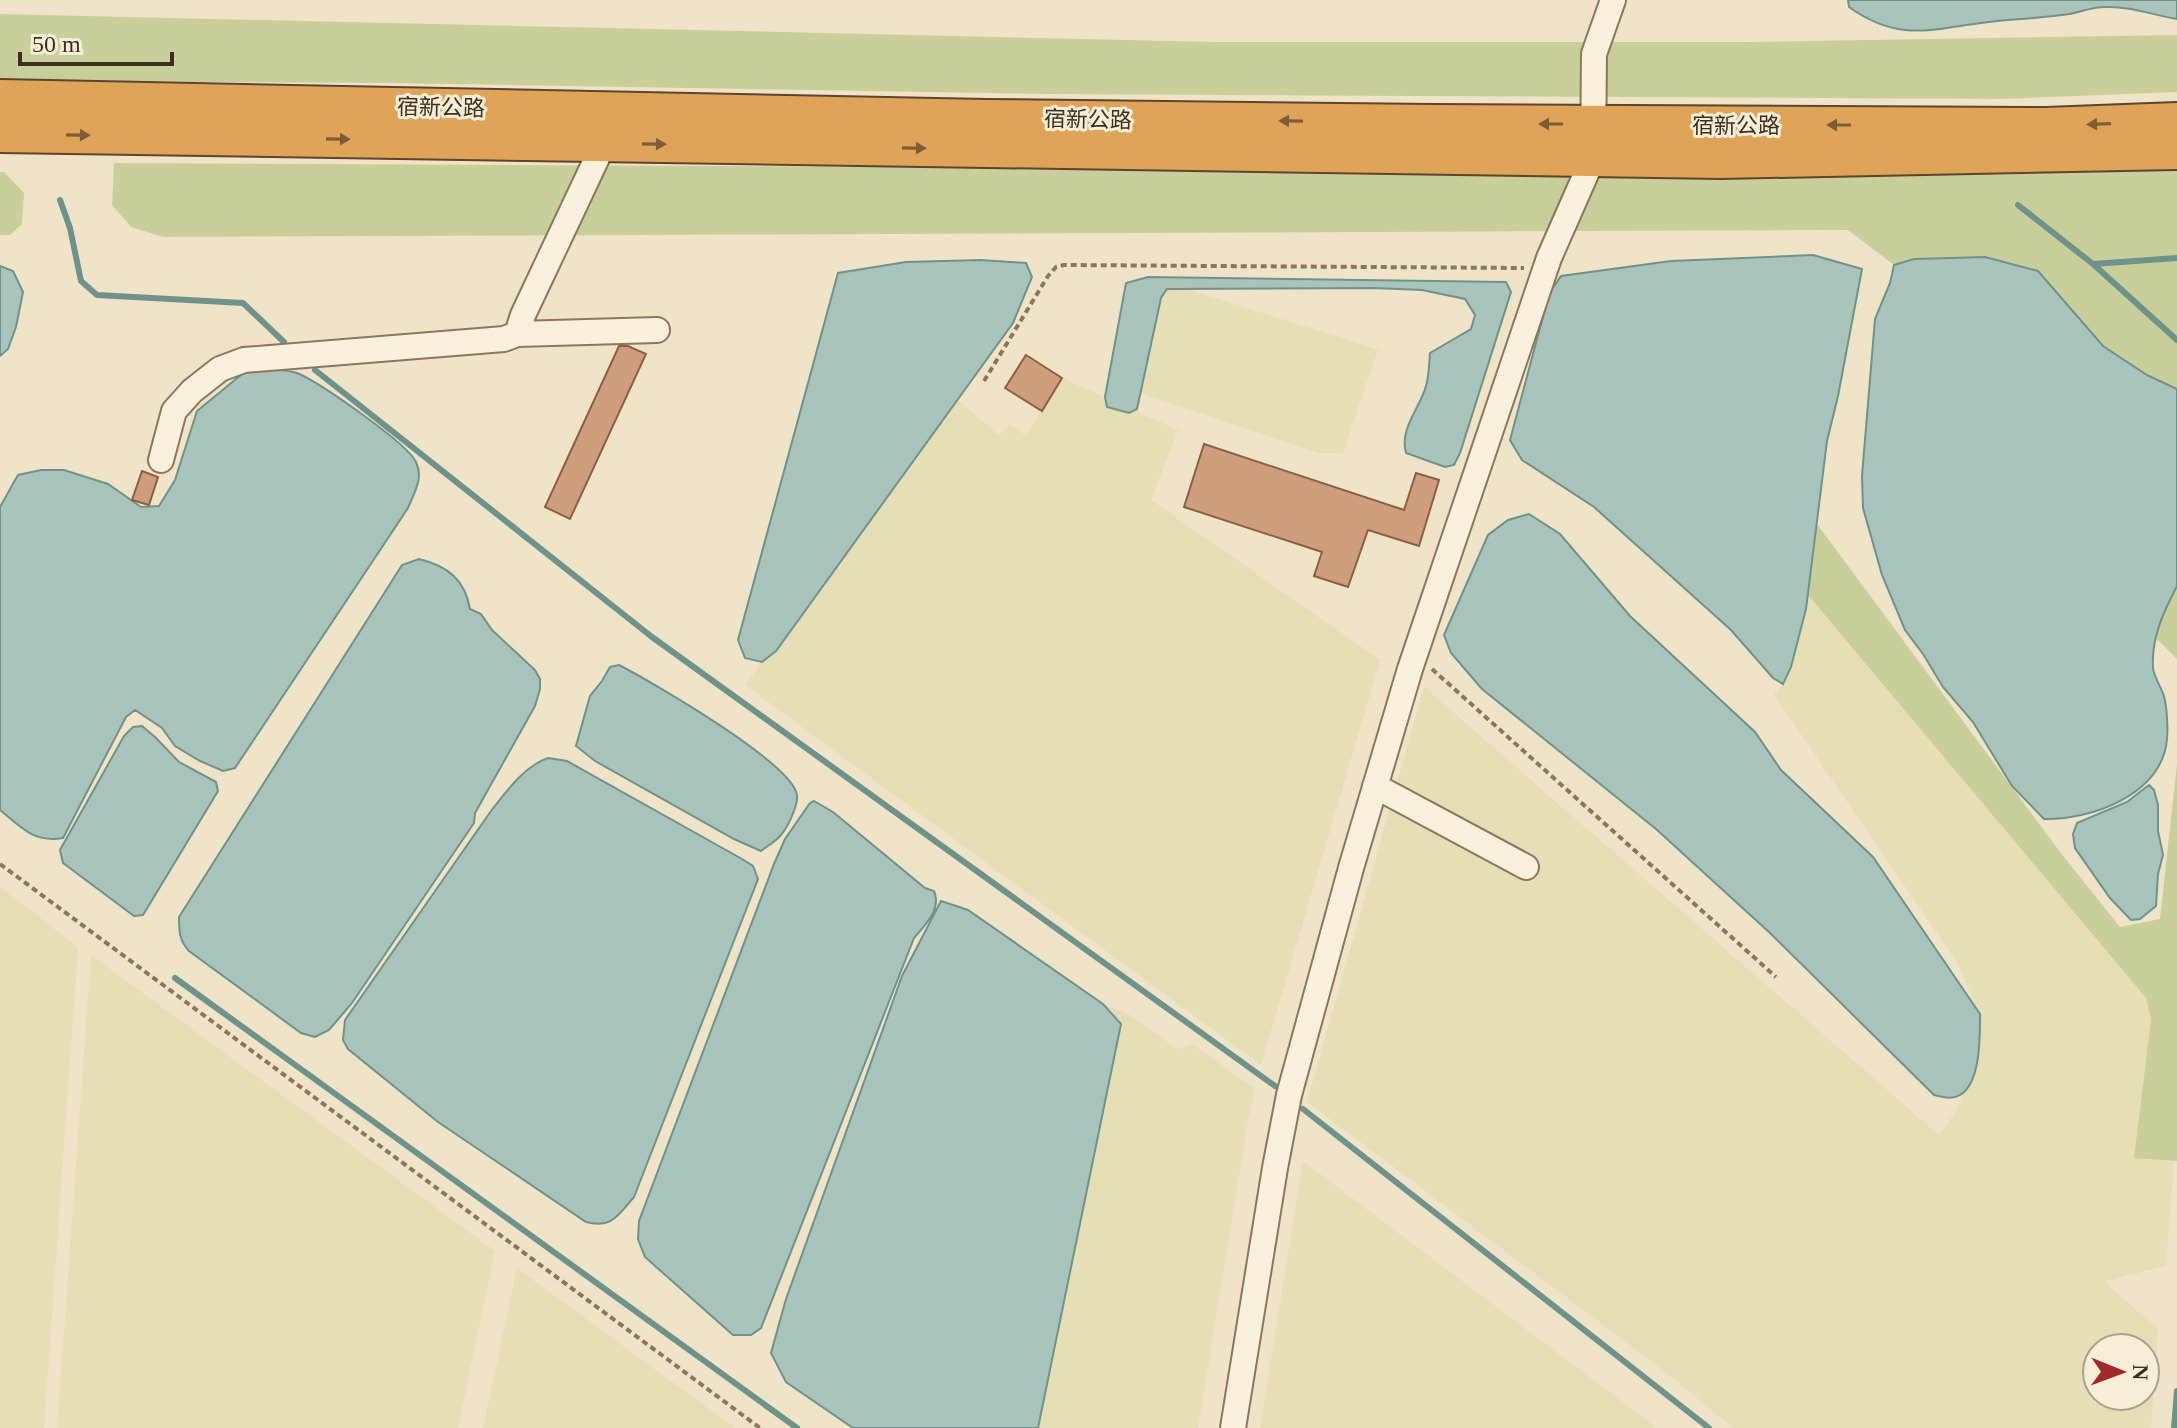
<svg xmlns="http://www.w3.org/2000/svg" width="2177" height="1428" font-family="'Times New Roman','Noto Sans SC',serif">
<rect width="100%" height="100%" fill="#f0e4c8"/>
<!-- farmland -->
<path fill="#e6deb5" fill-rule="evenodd" d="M1185 288 1378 350 1343 453H1319L1141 393 1161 298 1167 289Z
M1062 378 1178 430 1151 500 1380 660 1261 1065 745 685 958 400 999 435 1010 424 1026 436Z
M1808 595 2146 998 2151 1019 2134 1157 2174 1161 2166 1266 2104 1281 2158 1329 2151 1428H1734L1655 1364 1307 1102 1424 687 1939 1135 1958 1108 1980 1037 1979 1014 1958 964 1774 695 1783 684 1791 667 1799 641ZM2097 1348H2145V1396H2097Z
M0 887 78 947 44 1428H0Z
M91 955 495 1251 458 1428H57Z
M1103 1004 1130 1015 1177 1049 1192 1044 1255 1089 1247 1127 1198 1428H1038L1121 1025Z
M1303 1161 1657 1428H1260Z
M517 1268 735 1428H483Z"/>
<!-- green -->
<path fill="#c9cf9b" d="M0 14 1217 42H1747L2177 35V92L2001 99 1048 94 388 83 0 81Z
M114 163 928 167 1760 179 2177 167V389L2147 375 2103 346 2038 271 1914 259 1894 265 1848 230 163 237 131 227 112 205Z
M0 172H4L24 193 22 224 10 235H0Z
M1817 524 2060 852 2120 927 2160 919 2177 764V1161L2134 1158 2151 1019 2146 998 1808 595Z
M2177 586V659L2156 638 2163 612Z"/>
<!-- water -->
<path fill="#a9c4bc" stroke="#6f938a" stroke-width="2" d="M1848 0H2177V19C2153 15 2129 6 2105 7 2093 7 2080 12 2069 14 2043 18 2016 19 1989 22 1933 28 1901 44 1849 7Z
M1813 255 1862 269 1838 396 1827 441 1806 609 1791 667 1783 684 1773 678 1731 630 1594 507 1522 460 1510 440 1549 294 1561 276 1671 261Z
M1985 257 2038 271 2103 346 2147 375 2177 389V586C2164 611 2151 638 2153 668 2154 677 2161 687 2164 696 2167 708 2168 727 2167 739 2162 795 2091 820 2044 819L2012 786 1973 722 1943 687 1923 654 1905 630 1882 575 1863 508 1862 476 1875 319 1890 283 1894 265 1914 259Z
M980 260 1026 263 1032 277 1013 323 776 651 762 662 745 658 738 640 838 273 906 262Z
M0 266 13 271 23 292 16 327 8 349 0 356Z
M1148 277 1506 282 1511 292 1460 453 1454 465 1445 467 1406 453C1399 429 1420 408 1426 386 1429 376 1429 364 1430 353L1471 329 1475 315 1465 299 1422 290 1374 288 1167 289 1161 298 1137 409 1129 413 1107 407 1105 397 1126 283Z
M273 369C281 370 290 371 297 373 319 382 407 443 416 462 424 478 414 493 408 508L235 768 223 771 200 761 175 746 162 728 135 710 126 717 63 838C33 843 21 827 0 810V507L18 475 41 470H64L108 484 141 507 159 506 175 480 197 411 247 370Z
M1529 514 1560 534 1630 616 1755 732 1781 770 1873 857 1980 1014C1980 1035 1981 1083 1960 1095 1952 1100 1943 1097 1934 1095L1770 933 1656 829 1482 689 1451 653 1444 635 1488 535 1508 520Z
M419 559C448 566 465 580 470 609L481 614 492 630 535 670 540 679V689L535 706 475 813 474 823 352 1003 329 1030 315 1037 301 1033 189 951C179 940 179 931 179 917L402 565Z
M619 665C650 681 796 765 797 796 798 806 787 829 780 836 775 842 767 846 761 851L734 839 595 761 576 746 590 696 602 681 610 667Z
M142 726 155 737 179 762 216 782 218 791 143 915 134 916 63 863 60 850 124 736 133 727Z
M548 758 567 761 742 859 753 866 758 879 634 1197C618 1215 612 1229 586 1222L438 1122 348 1049 343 1040 345 1020 491 811C507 791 523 767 548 758Z
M2149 785 2154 790 2158 805V831L2163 855 2158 874 2156 906 2140 919 2131 920 2110 898 2075 848 2073 834 2077 823 2127 802Z
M814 801 833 812 925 888 934 891C942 909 925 925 914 938L761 1328 751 1335H733L645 1257 638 1239 639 1221 774 864 785 839 810 803Z
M941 901 968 910 1103 1004 1121 1024 1038 1428H853L786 1382 771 1353 786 1299 902 976Z"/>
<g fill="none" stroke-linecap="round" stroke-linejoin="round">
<!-- stream -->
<path stroke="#6f938a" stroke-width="6" d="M60 200 70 228 81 281 97 295 243 303 284 342
M2018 205 2093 264 2177 340
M2093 264 2177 258
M315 370 652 637 1275 1086
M175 978 797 1428
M1303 1109 1709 1428
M2174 1428 2177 1391"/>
</g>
<!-- building -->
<path fill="#cf9f7d" stroke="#8d5f41" stroke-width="2" d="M619 346H628L646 354 570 519 545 507Z
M1026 355 1062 378 1042 411 1005 388Z
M1204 444 1404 510 1416 473 1439 480 1419 546 1368 530 1348 587 1314 576 1322 552 1184 507Z
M142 471 158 477 149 505 132 500Z"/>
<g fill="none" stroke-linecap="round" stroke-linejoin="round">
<defs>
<path id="minor" d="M517 334 523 315 604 143
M161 460 174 411 192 391 220 369 244 360 504 339 517 334 657 330
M1375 786 1526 867
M1233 1428 1275 1168 1289 1095 1351 868 1410 669 1549 258 1593 158 1594 54 1613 0"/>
<path id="highway" d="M0 98 986 118 1433 123 2046 126 2177 121
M0 134 1721 160 2177 151"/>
</defs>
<!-- minor casing -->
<use href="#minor" stroke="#8d765c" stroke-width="28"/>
<!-- highway casing -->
<use href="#highway" stroke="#5b4430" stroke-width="40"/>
<!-- path -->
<path stroke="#8d765c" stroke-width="4" stroke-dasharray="6 4" stroke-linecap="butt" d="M984 381 1048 276 1056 267 1064 265 1524 268
M1432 669 1776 977
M0 864 760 1428"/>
<!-- minor -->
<use href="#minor" stroke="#faf1dc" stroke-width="24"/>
<!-- highway -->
<use href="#highway" stroke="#e0a458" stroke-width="36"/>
</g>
<!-- one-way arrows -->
<defs><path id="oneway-solid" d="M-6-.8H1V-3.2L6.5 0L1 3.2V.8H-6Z" transform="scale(2)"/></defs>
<g fill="#7e5d36">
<use href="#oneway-solid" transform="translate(1291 121) rotate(-179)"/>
<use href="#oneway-solid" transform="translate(1551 124) rotate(-180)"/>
<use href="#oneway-solid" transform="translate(2099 124) rotate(178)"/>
<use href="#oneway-solid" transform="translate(1839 125) rotate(-180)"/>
<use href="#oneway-solid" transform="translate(78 135) rotate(1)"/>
<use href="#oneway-solid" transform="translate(338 139) rotate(1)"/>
<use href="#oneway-solid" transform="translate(654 144) rotate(1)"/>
<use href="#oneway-solid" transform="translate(914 148) rotate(1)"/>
</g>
<g text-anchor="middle" stroke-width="6" stroke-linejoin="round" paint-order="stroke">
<!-- street labels -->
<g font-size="22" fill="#3d2e20" stroke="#f7eed8">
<text transform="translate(441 107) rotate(1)" y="8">宿新公路</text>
<text transform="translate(1088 119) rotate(1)" y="8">宿新公路</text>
<text x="1736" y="133">宿新公路</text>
</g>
</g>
<!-- north arrow -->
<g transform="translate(2121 1372) rotate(91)"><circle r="38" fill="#f7eed8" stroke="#ada18e" stroke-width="2"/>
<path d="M0-6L14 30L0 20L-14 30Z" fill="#9e2a2b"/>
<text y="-12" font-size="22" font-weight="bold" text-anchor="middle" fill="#3d2e20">N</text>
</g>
<!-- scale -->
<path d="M20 52v12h152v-12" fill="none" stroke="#3d2e20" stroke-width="4"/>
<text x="32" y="52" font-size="24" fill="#3d2e20" stroke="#f7eed8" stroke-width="6" paint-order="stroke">50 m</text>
</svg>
